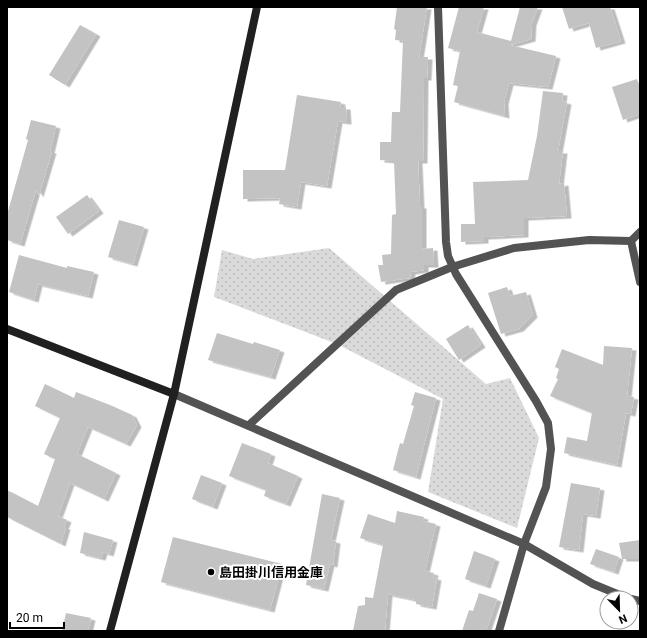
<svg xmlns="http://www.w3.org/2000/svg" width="647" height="638" font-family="Roboto,'Noto Sans JP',sans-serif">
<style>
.green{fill:url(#green-dots)}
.building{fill:#c3c3c3;filter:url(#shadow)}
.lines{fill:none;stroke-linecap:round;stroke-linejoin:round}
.street{stroke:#535353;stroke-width:8}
.secondary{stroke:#202020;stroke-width:8}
.poi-dot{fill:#000;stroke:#fff;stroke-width:1.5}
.labels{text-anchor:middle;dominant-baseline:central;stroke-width:4;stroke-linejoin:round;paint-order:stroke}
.poi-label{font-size:13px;font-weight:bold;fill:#000;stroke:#fff;text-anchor:start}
</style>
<defs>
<pattern id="green-dots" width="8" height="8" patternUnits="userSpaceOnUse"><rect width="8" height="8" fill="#dadada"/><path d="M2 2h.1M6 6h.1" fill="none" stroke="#b9b9b9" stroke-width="1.8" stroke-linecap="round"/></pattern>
<filter id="shadow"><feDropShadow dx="4.5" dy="2.5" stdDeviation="0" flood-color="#0004"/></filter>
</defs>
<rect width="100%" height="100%" fill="#fff"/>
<!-- green -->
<path class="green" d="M329 248 486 384 510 378 539 438 517 528 428 492 443 399 337 344 214 297 222 250 253 259Z"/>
<!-- building -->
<path class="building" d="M397 7H427L419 57H428L427 78H424L423 161H418L420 206H422V249L433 248 434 265H424V270L411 272 410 278 381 282 378 265H383L382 255 391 254 392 215 396 214 394 161 380 160V142H391L392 112H400L403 41 395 40 396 30 394 29Z
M459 7H484L477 32 511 41 520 7H538L532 23 531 39 510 45 556 56 548 87 509 83 504 102 505 116 454 102 458 86 453 85 460 51 448 48Z
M562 7H610L621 41 596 48 589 23 569 29Z
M80 25 96 34 65 85 49 75Z
M637 79 640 88V114L623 120 612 87Z
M543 91 563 93 562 101 567 102 558 151H563L559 184 564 183 567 216 524 218V235L484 237V241L461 242V224H475L473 182 528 180 537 136Z
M297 95 341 102 340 107H346L347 122 338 121 327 186 301 182 297 207 279 204 280 198 243 199V170H285Z
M31 120 56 126 50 151H52L39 195 36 190 20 244 7 240V215L28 140 26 139Z
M87 195 99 211 68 234 56 217Z
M119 220 144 227 133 264 108 257Z
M19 255 67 268V266L94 272 88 296 38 284 34 300 9 292Z
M507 287 510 296 526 292 533 315 519 329 501 334 488 293Z
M468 325 481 345 459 360 446 339Z
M217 333 253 344 254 342 280 350 271 377 208 360Z
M604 346 632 348 627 396 634 397 631 414 626 413 617 465 564 453 567 437 587 441 592 413 550 396 558 379 556 378 559 369 555 367 562 349 603 365Z
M45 384 74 398 76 392 110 405 132 415 137 425 126 444 88 427 77 454 116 473 104 499 70 483 58 516 67 520 64 527H66L61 544 7 517V490L38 506 55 459 44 454 60 418 35 406Z
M415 392 436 398 416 477 393 470 400 443 403 444 414 406 411 405Z
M242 443 271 454 268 463 298 476 286 504 264 496 266 490 229 476Z
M201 475 222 483 213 507 192 499Z
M571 483 600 488 596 516 583 514 579 550 559 547Z
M322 494 340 498 331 540 336 541 333 565 330 564 324 589 306 585Z
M397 511 424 517 423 521 436 524 425 571 434 573 433 577 437 578 432 607 416 604V600L388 594 385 631H353L358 606 365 605V597L373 598 383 545 360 538 368 514 395 523Z
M84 532 113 540 109 554 103 552 101 558 80 553Z
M173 537 282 564 270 610 161 582Z
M640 540V559H622L619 543Z
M596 549 619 557 614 572 590 564Z
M474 551 495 559 486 586 465 579Z
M479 593 497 599 486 631H462L469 610 473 611Z
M66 613 91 618 88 631H62Z"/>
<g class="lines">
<!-- street -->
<path class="street" d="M438 7 446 242 448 256 456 274 536 401 548 423 551 449 546 487 524 544 499 631
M631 241 640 282
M174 394 524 544 593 584 627 598
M249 425 396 290 452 267 514 248 589 240 631 241 640 232
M631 599 640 601"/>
<!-- secondary -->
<path class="secondary" d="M7 329 174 394
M110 631 174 394 257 7"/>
</g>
<!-- markers -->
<circle class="poi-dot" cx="211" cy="572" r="4"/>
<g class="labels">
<!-- poi labels -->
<g class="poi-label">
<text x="219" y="572">島田掛川信用金庫</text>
</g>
</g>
<!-- border -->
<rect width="647" height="638" fill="none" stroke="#000000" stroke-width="16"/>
<!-- north arrow -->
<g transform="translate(619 610) rotate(157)"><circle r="19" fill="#ffffff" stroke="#999999"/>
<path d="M0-3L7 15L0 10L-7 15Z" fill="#000000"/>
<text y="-6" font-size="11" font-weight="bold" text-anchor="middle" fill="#000000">N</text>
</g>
<!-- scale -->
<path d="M10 622v6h54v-6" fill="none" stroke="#000000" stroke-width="2"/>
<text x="16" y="622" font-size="12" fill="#000000" stroke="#ffffff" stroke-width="3" paint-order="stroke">20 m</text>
</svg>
